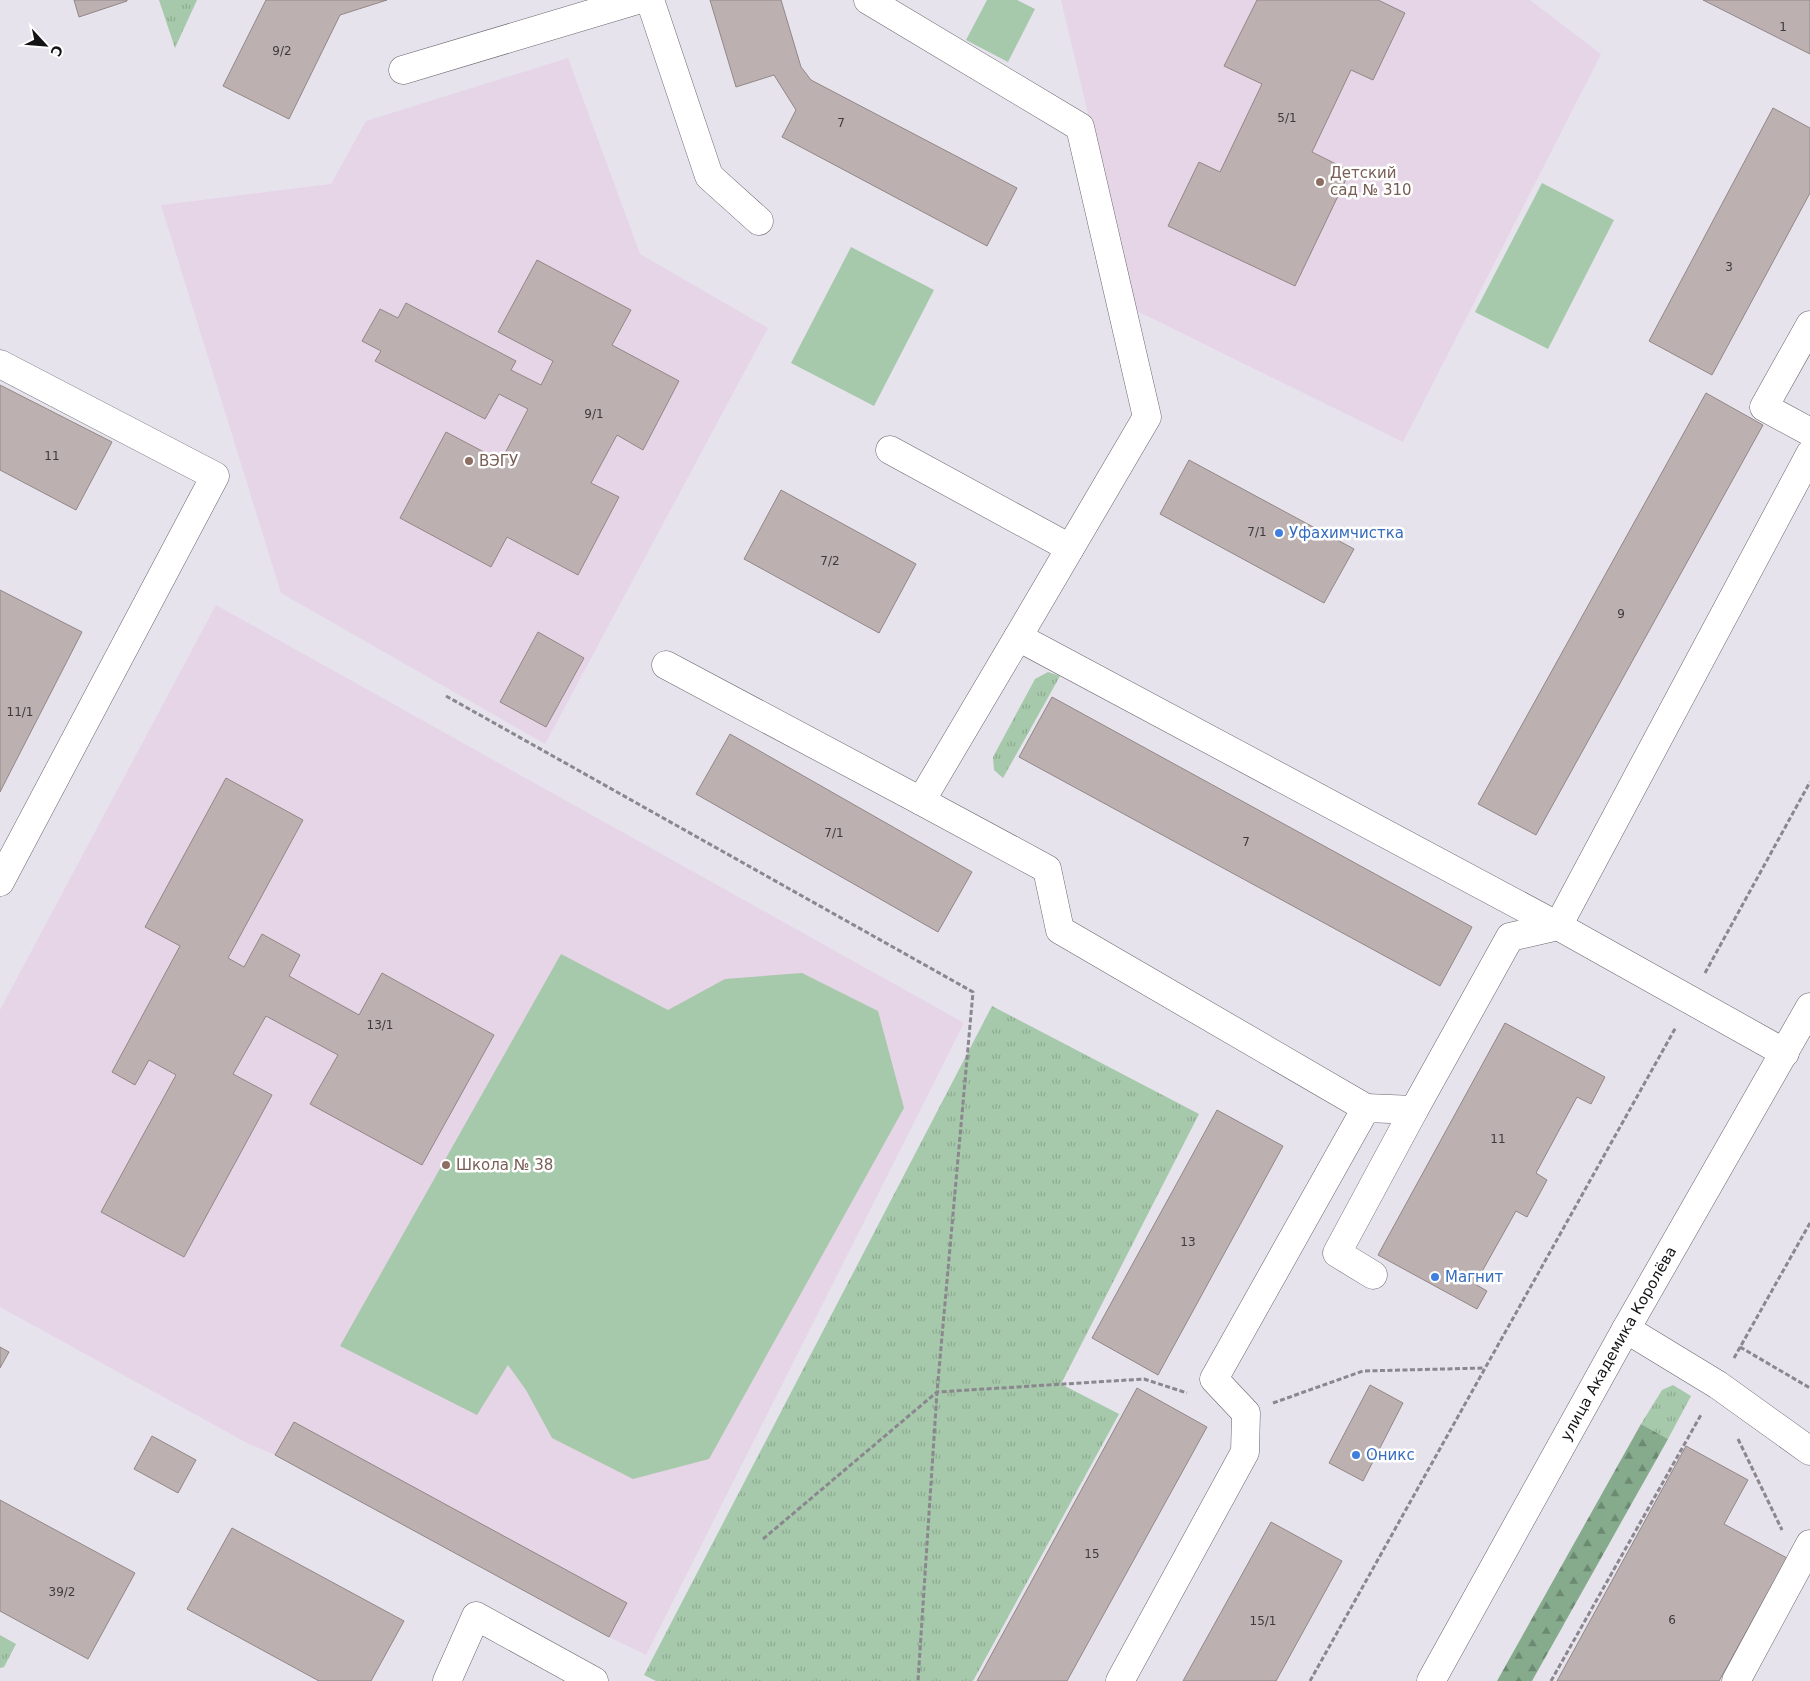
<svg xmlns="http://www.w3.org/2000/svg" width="1810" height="1681" font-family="'DejaVu Sans',sans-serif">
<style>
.education{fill:#e6d5e6}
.grass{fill:url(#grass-tufts)}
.forest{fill:url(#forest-firs)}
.park{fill:#a6c8ab}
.building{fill:#bcb1b0;stroke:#928786}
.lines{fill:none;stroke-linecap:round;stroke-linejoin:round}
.minor-casing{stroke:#68656d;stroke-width:29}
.path{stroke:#8a878e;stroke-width:3;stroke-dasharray:5 2.5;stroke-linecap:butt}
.minor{stroke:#fff;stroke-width:28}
.education-dot{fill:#8d6e63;stroke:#fff;stroke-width:2}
.shop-dot{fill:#3f7fe0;stroke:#fff;stroke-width:2}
.labels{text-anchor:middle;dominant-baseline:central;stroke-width:5;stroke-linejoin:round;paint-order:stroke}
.number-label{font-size:12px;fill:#3e3a3c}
.education-label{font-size:15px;fill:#785e54;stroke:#fff;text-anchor:start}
.shop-label{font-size:15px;fill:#366cbe;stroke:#fff;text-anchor:start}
.street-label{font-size:15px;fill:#141316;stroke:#fff}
</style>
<defs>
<pattern id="grass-tufts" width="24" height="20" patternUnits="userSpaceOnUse" patternTransform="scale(1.25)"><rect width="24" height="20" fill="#a6c8ab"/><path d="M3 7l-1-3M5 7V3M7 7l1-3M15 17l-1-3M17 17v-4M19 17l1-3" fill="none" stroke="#8eab92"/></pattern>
<pattern id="forest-firs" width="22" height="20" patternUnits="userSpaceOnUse" patternTransform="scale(1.25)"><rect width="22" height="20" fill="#86aa8c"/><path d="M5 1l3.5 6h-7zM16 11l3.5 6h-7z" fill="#6c8971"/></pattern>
</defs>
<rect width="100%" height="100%" fill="#e6e3ed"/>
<!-- education -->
<path class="education" d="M1061 0H1530L1601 54 1403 442 1135 310Z
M568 58 640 254 768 328 545 744 281 593 161 205 331 184 366 121Z
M216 605 964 1023 646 1655 609 1637 275 1455 247 1443 0 1307V1010Z"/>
<!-- grass -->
<path class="grass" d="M159 0H197L175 48Z
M1048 672 1060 676 1003 778 994 770 993 757 1035 679Z
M992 1006 1199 1114 1061 1384 1119 1414 973 1681H656L644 1675Z
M1673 1385 1691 1396 1668 1439 1641 1424 1662 1390Z
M0 1635 16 1644 4 1667 0 1668Z"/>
<!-- forest -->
<path class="forest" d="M1641 1424 1668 1439 1532 1681H1497Z"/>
<!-- park -->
<path class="park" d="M987 0H1017L1035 9 1008 62 966 40Z
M1542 183 1614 220 1548 349 1475 312Z
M851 247 934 290 874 406 791 363Z
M561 954 668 1010 725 979 802 973 878 1011 904 1108 709 1459 633 1479 552 1438 526 1390 508 1365 477 1415 340 1346Z"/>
<!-- building -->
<path class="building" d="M74 0H127V1L79 17Z
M266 0H387L340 15 289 119 223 86Z
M710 0H781L801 67 811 80 1017 188 987 246 782 137 796 110 774 75 736 87Z
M1257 0H1378L1405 13 1373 80 1351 70 1312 152 1350 171 1295 286 1168 226 1199 162 1220 172 1262 84 1224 66Z
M1703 0H1810V54Z
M1773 108 1810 128V193L1712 375 1649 341Z
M537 260 631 310 612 345 679 381 643 450 617 435 591 483 619 497 578 575 507 537 491 567 400 518 446 432 501 461 528 409 499 394 485 419 375 361 381 351 362 341 380 309 398 318 406 303 516 361 511 370 541 385 553 361 498 332Z
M0 385 112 442 76 510 0 470Z
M1706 393 1763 425 1536 835 1478 804Z
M1189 460 1354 549 1324 603 1160 514Z
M781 490 916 564 879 633 744 559Z
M0 590 82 632 0 792Z
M538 632 584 658 546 727 500 702Z
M1052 697 1472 927 1440 986 1019 757Z
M730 734 972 872 938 932 696 794Z
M226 778 303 820 228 958 244 967 262 934 300 955 289 976 359 1015 382 973 494 1035 422 1165 310 1104 338 1055 266 1016 233 1074 272 1095 184 1257 101 1212 176 1075 149 1060 135 1085 112 1072 180 946 145 927Z
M1505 1023 1605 1077 1591 1104 1577 1097 1536 1173 1547 1180 1527 1217 1516 1211 1475 1284 1487 1291 1477 1309 1378 1255Z
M1217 1110 1283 1146 1158 1375 1092 1338Z
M0 1347 9 1352 0 1368Z
M1370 1385 1403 1403 1363 1481 1329 1463Z
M1137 1388 1207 1427 1067 1681H977Z
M294 1422 627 1603 609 1637 275 1455Z
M152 1436 196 1460 178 1493 134 1469Z
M1686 1446 1748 1480 1724 1524 1787 1558 1719 1681H1557Z
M0 1500 135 1573 88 1659 0 1611Z
M1271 1522 1342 1561 1276 1681H1183Z
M232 1528 404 1621 371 1681H319L187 1609Z"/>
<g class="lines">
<defs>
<g id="minor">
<path d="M650 0 709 176 759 221"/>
<path d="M868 0 1080 127 1147 417 1018 637"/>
<path d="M403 70 637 0"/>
<path d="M1810 325 1764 407 1810 432"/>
<path d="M0 364 215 476 0 882"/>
<path d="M890 450 1070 548"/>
<path d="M666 665 921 801 1018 637 1558 926 1785 1053"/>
<path d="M921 801 1047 869 1060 930 1366 1108"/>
<path d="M1373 1275 1337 1253 1414 1110"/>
<path d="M1626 1329 1718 1385 1810 1451"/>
<path d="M447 1681 476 1616 594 1681"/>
<path d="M1120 1681 1245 1452 1246 1413 1214 1379 1366 1108 1414 1110 1510 937 1558 926 1810 454"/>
<path id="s1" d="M1431 1681 1626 1329 1810 1007"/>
<path d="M1736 1681 1810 1544"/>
</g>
</defs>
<!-- minor casing -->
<use href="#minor" class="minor-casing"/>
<!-- path -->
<path class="path" d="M446 696 973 992 937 1392 918 1681
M1705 973 1810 782
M1740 1347 1810 1388
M1734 1358 1810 1223
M1273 1403 1363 1371 1484 1368
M1738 1439 1782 1530
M763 1539 937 1392 1144 1379 1187 1393
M1310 1681 1676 1027
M1551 1681 1702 1413"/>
<!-- minor -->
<use href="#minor" class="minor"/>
</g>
<!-- markers -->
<g class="education-dot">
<circle cx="1320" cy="182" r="5"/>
<circle cx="469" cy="461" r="5"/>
<circle cx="446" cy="1165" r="5"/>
</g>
<g class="shop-dot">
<circle cx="1279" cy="533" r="5"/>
<circle cx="1435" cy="1277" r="5"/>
<circle cx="1356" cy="1455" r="5"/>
</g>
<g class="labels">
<!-- number labels -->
<g class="number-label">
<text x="1783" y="27">1</text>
<text x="282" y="51">9/2</text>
<text x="1287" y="118">5/1</text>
<text x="841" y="123">7</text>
<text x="1729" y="267">3</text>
<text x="594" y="414">9/1</text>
<text x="52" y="456">11</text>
<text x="1257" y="532">7/1</text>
<text x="830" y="561">7/2</text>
<text x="1621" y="614">9</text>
<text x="20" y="712">11/1</text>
<text x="834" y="833">7/1</text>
<text x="1246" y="842">7</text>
<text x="380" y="1025">13/1</text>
<text x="1498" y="1139">11</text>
<text x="1188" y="1242">13</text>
<text x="1092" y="1554">15</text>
<text x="62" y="1592">39/2</text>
<text x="1672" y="1620">6</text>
<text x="1263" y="1621">15/1</text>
</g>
<!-- education labels -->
<g class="education-label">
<text x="1330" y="173">Детский<tspan x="1330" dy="17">сад № 310</tspan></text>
<text x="479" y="461">ВЭГУ</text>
<text x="456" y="1165">Школа № 38</text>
</g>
<!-- shop labels -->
<g class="shop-label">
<text x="1289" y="533">Уфахимчистка</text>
<text x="1445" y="1277">Магнит</text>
<text x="1366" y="1455">Оникс</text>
</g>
<!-- street labels -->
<g class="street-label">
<text stroke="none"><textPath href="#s1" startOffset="386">улица Академика Королёва</textPath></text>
</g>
</g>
<!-- north arrow -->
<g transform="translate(45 45) rotate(116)" stroke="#ffffff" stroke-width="4" paint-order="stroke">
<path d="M0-4L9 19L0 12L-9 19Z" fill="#141316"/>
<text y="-8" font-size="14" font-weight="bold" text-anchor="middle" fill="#141316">С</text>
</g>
</svg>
